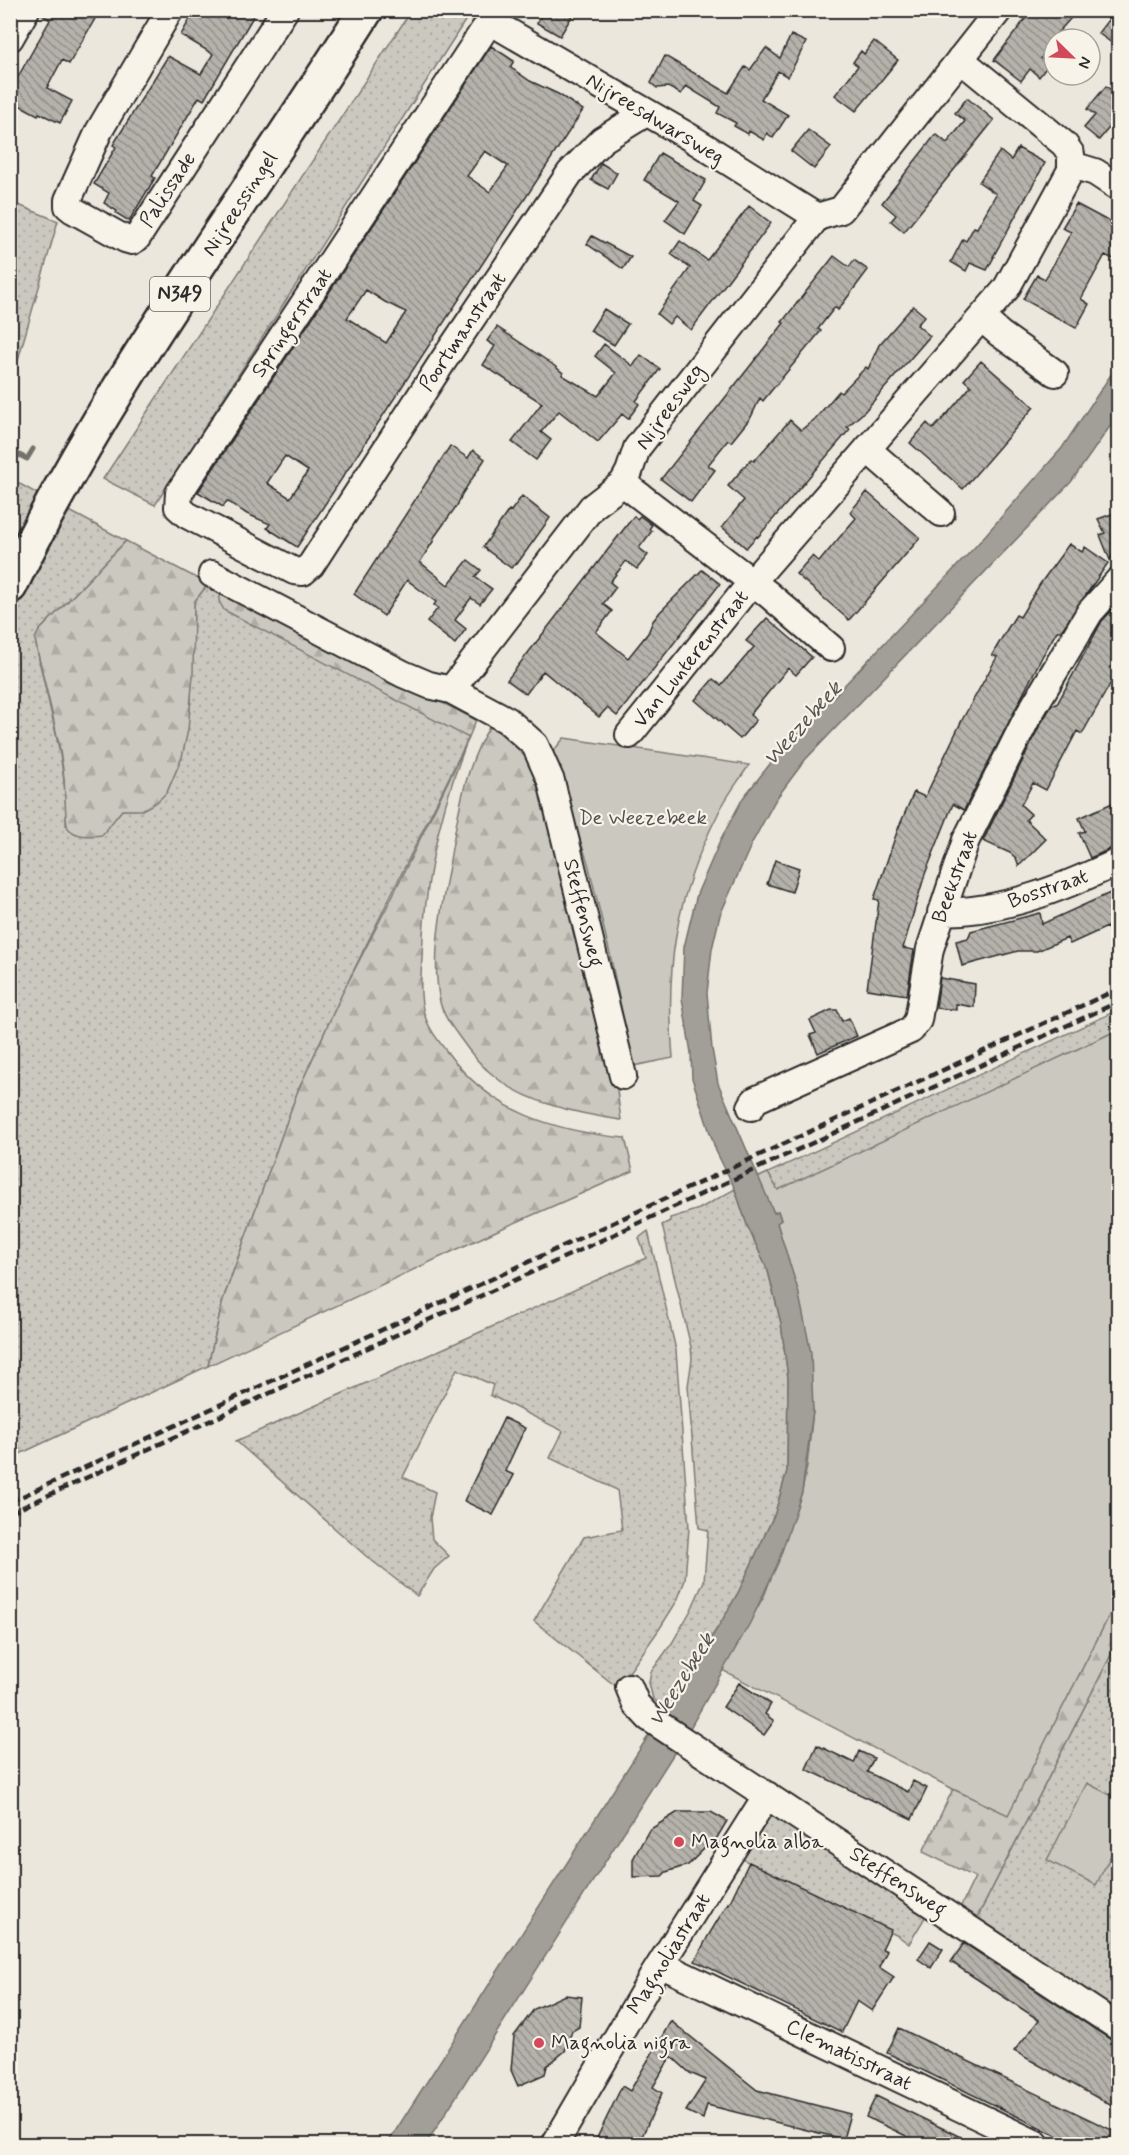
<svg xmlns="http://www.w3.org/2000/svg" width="1129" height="2155" font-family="Mynerve,sans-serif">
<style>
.grass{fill:url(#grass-dots);stroke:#7b7a75;stroke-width:1.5}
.forest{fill:url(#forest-firs);stroke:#7b7a75;stroke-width:1.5}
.garden{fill:#cbc8bf;stroke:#7b7a75;stroke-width:1.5}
.water{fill:#a29f98;stroke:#72716c;stroke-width:1.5}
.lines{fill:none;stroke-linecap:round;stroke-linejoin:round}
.stream{stroke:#72716c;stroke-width:5}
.building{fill:url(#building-back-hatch);stroke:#2b2b2b;stroke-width:1.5;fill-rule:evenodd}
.minor-casing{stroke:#2b2b2b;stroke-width:30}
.major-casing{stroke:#2b2b2b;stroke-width:38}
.minor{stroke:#f7f3e8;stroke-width:26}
.major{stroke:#f7f3e8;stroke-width:33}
.rail{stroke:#2b2b2b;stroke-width:4.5;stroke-dasharray:9 4.5;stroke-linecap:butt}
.poi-dot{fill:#d1495b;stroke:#f7f3e8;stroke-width:2}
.labels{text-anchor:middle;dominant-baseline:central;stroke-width:4.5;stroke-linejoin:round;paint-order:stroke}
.shield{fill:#f7f3e8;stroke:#686764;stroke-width:1.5}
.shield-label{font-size:20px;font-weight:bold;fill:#2b2b2b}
.street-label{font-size:21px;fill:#2b2b2b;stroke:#f7f3e8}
.park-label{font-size:21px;fill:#535250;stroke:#f7f3e8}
.poi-label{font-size:21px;fill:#2b2b2b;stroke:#f7f3e8;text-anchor:start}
.water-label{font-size:22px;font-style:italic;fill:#555451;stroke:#f7f3e8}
</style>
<defs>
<pattern id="grass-dots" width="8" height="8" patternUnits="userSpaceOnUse" patternTransform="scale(1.5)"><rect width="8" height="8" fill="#cbc8bf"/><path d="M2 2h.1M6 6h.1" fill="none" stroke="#aeaca4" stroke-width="1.8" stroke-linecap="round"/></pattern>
<pattern id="forest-firs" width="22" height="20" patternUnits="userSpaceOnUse" patternTransform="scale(1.5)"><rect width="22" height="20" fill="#cbc8bf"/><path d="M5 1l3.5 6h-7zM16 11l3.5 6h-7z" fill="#aeaca4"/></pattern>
<pattern id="building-back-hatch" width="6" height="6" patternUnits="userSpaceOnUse" patternTransform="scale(1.5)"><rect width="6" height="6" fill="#b5b2ab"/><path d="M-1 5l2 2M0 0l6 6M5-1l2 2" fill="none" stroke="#93918b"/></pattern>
</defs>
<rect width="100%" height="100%" fill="#ebe7dd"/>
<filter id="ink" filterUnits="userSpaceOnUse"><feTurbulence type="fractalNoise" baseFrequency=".0167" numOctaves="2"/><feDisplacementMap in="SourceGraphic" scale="12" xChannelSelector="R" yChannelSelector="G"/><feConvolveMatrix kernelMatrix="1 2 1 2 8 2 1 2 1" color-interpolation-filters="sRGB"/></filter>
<g filter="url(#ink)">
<!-- grass -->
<path class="grass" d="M465 11 470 13 155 505 103 479 411 11Z
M11 202 58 221 11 384Z
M11 479 43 497 11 562Z
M62 507 126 541 39 631 35 639C46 701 68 761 66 825L116 817 122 810 142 809 167 792 182 757 191 701 194 602 208 584 222 589 224 610 469 737 342 994 297 1093 223 1300 208 1366 11 1458 10 612Z
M1118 1010V1030L803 1179 771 1205 757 1178Z
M735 1189 747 1225 768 1271 781 1323 788 1378 787 1471 775 1513 739 1591 720 1624 666 1709 653 1699 649 1683 651 1672 672 1643 691 1610 704 1581 708 1530 699 1528 688 1386 692 1359 691 1347 662 1225 670 1221V1218L699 1209Z
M648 1231 676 1350 689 1528 685 1580 677 1601 660 1628 618 1688 534 1621 584 1537 622 1530 617 1490 550 1458 563 1431 490 1395 493 1385 457 1369 403 1477 435 1492 430 1518 432 1539 449 1556 434 1569 417 1596 366 1556 236 1441 646 1258 639 1238Z
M1118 1641V2014L975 1922Z
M770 1810 901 1896 907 1903 927 1914 909 1944 898 1936 742 1859Z"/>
<!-- forest -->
<path class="forest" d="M126 541 208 584 194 602 193 675 188 730 182 757 167 792 157 802 142 810H122L102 835C91 836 76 838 68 828 65 824 65 787 64 778 59 731 44 686 35 639L39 631Z
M222 589 476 720C443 796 424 875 422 958 421 976 419 996 424 1013 428 1028 438 1040 447 1052 491 1112 553 1131 625 1138L633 1171 496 1231 208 1366 223 1300 297 1093 342 994 392 897 469 738 224 610 219 601Z
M490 726C521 746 526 755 541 788L613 1061 621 1120C580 1114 525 1103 493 1075 480 1065 469 1051 460 1038 452 1027 443 1015 440 1002 431 957 441 910 449 866 457 820 464 766 490 726Z
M1118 1598V1641L975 1922 959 1910 975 1877 923 1852 953 1789 1008 1814Z"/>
<!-- garden -->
<path class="garden" d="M564 738 749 765C738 782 725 798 717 816 675 898 665 968 673 1058L633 1066 610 954 588 863 551 754Z
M1118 1030V1598L1008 1815 953 1789 722 1670 765 1594 802 1492 807 1466 813 1411 787 1258 777 1223 781 1220 778 1211 774 1213 757 1178 768 1173 778 1190Z
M1087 1783 1118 1799V1841L1096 1885 1047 1860Z"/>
<!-- water -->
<path class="water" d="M1118 364V415L1071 482 805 760 776 799 752 843 720 915 712 949 707 993 712 1049 718 1083 774 1213 778 1211 781 1220 777 1223 798 1290 811 1353 813 1411 802 1492 778 1563 750 1623 690 1728 426 2144H387L720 1624 739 1591 775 1513 787 1471 788 1378 781 1323 768 1271 747 1225 735 1189 716 1151 692 1078 691 1053 682 998 684 947 697 894 721 839 743 798 770 764 974 548 1062 448Z"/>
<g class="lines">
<!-- stream -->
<path class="stream" d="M10 131 18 116
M10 450 27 459 33 449"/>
</g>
<!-- building -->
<path class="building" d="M41 10H100L69 64 62 60 47 88 72 101 60 123 39 113 38 115 17 104 18 102 10 98V91L50 20 40 13Z
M195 10H257L204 100 199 97 152 176 155 178 129 221 116 213 117 211 104 203 109 193 94 184 116 147 113 145 168 56 201 74 213 54 181 35Z
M544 10H561L572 16 560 36 537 23Z
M1032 10H1078L1046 46 1048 48 1041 58 1049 64 1039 77 1030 69 1021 81 994 60Z
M1108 20 1119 28V35L1112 43 1098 33Z
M791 35 806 42 788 77 778 71 761 99 788 115 773 138 767 133 764 140 749 131 748 134 734 126 736 123 717 113 720 107 686 86 681 94 668 87 657 88 651 83 665 56 728 93 745 67 750 70 766 48 780 58Z
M874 41 898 60 856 111 835 95 858 66 853 62 861 51 864 54Z
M491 46 514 61 510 67 530 81 558 94 583 110 297 547 267 528 270 524 247 514 227 501 223 507 198 492ZM485 151 508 166 490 192 467 176ZM366 290 385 302 406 312 386 343 347 318ZM285 456 308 471 290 498 267 483Z
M1106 86 1112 91 1119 90V109L1109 121 1112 124 1099 140 1084 128 1095 115 1087 109Z
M967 98 994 120 904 232 891 221 896 215 882 203 936 134 947 143 965 121 955 113Z
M808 130 831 147 814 169 791 151Z
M1018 148 1045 163 993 257H994L987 270 970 263 966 271 951 262 963 239 966 241 974 227 977 228 996 194 979 182 1000 151 1011 160Z
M660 153 706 180 694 201 702 206 685 234 665 220 679 201 644 180Z
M601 163 617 173 608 189 591 180Z
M1076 204 1119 227V250L1113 259 1105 255 1081 299 1089 304 1076 328 1023 299 1037 275 1045 279 1057 258 1071 232 1062 228Z
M749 206 771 223 691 330 675 317 669 324 657 314 690 268 671 254 680 241 707 260Z
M592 236 631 257 623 269 587 244Z
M834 256 849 267 854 260 868 270 838 310 835 307 818 329 821 331 771 391 763 401 760 398 751 417 731 442 728 440 708 465 715 470 691 502 661 479 784 323 782 322Z
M913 306 925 316 917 325 930 336 864 412 847 427 850 429 758 537 757 536 746 548 722 527 744 500 728 486 751 459 754 461 790 420 801 430 815 419 839 391 841 393 866 367 868 369 879 345Z
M604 309 628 324 614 345 590 331Z
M497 327 552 364 563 373 562 375 598 396 616 373 595 356 604 344 633 366 641 355 660 369 636 401 639 404 628 419 622 414 598 442 559 411 541 432 551 440 536 460 512 442 542 403 483 365 495 346 487 341Z
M981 361 1034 407 963 489 910 443 927 423 933 429 948 413 971 386 964 380Z
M450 446 468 458 473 450 485 459 462 494 458 504 433 539 434 540 420 562 448 585 468 560 481 570 475 577 492 589 480 604 471 598 455 620 466 629 455 644 427 622 438 608 434 605 436 602 407 580 384 616 354 594Z
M867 492 920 538 849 620 796 574 812 556 819 562 839 538 856 518 850 512Z
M522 496 550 518 517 564 516 563 511 568 483 547 509 510 511 511Z
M1112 514 1119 527V561L1115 553 1110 560 1100 535 1105 533 1098 519Z
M634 516 637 519 640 516 652 525 649 529 652 531 639 548 648 555 637 569 626 561 610 582 616 587 603 604 612 611 596 632 628 658 648 633 653 621 660 612 702 570 720 584 617 716 607 708 599 717 543 671 526 694 507 680Z
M1069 544 1082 552 1085 547 1108 563 1061 631H1057L1043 655 964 810 953 804 925 874 903 948 914 950 907 995 867 989 879 900 874 899 898 829 914 792 925 797 962 720 997 657 992 655 1006 631 1016 615 1020 617 1040 584Z
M1119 603V683L1113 679 1082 734 1077 731 1046 790 1033 783 1021 805 1031 814 1026 820 1046 839 1019 866 1016 858 1010 853 983 841 1040 725 1052 705 1057 704 1102 621Z
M767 618 812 657 796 675 788 668 750 715 756 720 740 739 695 700 713 679 721 685 736 668 754 647 746 641Z
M1119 800V845L1090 858 1079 833 1085 831 1079 818Z
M775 860 799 868 792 892 767 884Z
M1119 889V952L1107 927 1070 944 1067 938 1037 951H1018L962 966 956 941 968 938 971 931 1040 913 1042 924Z
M940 978 975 984 974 1007 956 1004V1010L936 1008Z
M831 1010H837L842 1021 849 1018 857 1036 818 1053 810 1035 816 1033 810 1020Z
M504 1418 525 1428 505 1471 514 1475 493 1515 464 1501Z
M739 1683 771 1704 765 1714 774 1721 764 1735 723 1707Z
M817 1745 854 1763 859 1751 874 1758 867 1772 908 1792 913 1781 927 1788 912 1819 806 1769Z
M678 1812H711L727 1821 712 1846 705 1848 688 1865 666 1872 662 1876 633 1877V1859L649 1830Z
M749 1862 891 1930 882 1949 887 1951 879 1967 894 1977 872 2011 857 2001 842 2032 695 1961 708 1936 728 1903 729 1904Z
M930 1941 943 1949 931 1968 918 1959Z
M964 1943 1119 2045V2110L1014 2051 1039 2020 951 1962Z
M565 1995 582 1997 579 2027 572 2031 565 2051 547 2066 545 2074 518 2086 511 2070 514 2036 534 2009Z
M671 2021 757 2090 850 2114 843 2139 707 2105 703 2119 686 2111 706 2080 690 2073 671 2056 653 2087 662 2093 638 2145H604L596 2140 622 2086 630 2091Z
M899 2028 1116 2132 1110 2145H1076L887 2053Z
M876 2096 938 2126 977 2145H924L898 2132 866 2117Z"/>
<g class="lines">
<defs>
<path id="minor" d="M170 10 99 131 68 200V206L73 210 125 239 132 241 137 238 285 10
M10 38 26 10
M646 113 602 140 570 173 443 361 311 565 303 572 294 571 187 515 178 507 179 493 484 30 491 25 500 27 691 138 817 217
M1072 165 1095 172 1118 187
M982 318 1000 334 1055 373
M867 449 941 513
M623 483 768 594 831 648
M212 574 403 674 429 685 451 690 507 720 535 745 551 781 623 1076
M451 690 592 507 623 483 629 472 637 448 817 217 841 210 999 10
M629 735 752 582 1006 289 1071 170V154L1064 144 960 59
M941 912C1004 912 1062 888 1118 862
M751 1107 755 1100 911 1030 918 1020 930 949 966 840 1027 718 1053 674 1090 612 1118 581
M629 1687 636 1704 649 1718 1118 2027
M662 1965 1036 2144
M555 2144 653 1976 767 1795"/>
<path id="major" d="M10 586C108 382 246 201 366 10"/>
</defs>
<!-- minor casing -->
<use href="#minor" class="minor-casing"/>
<!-- major casing -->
<use href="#major" class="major-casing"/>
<!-- minor -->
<use href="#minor" class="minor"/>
<!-- major -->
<use href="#major" class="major"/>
<!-- rail -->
<path class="rail" d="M10 1502 1118 989
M10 1513 1118 1002"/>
</g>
</g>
<!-- markers -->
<g class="poi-dot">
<circle cx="679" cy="1842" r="6"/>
<circle cx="539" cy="2043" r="6"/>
</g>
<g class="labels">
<!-- shield labels -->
<rect class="shield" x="150" y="277" width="60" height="34" rx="4.5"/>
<g class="shield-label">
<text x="180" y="294">N349</text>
</g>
<!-- street labels -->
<g class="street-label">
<text transform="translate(655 119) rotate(31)">Nijreesdwarsweg</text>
<text transform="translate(168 190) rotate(-57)">Palissade</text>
<text transform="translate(240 204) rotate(-57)">Nijreessingel</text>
<text transform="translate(292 323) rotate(-56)">Springerstraat</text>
<text transform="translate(463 332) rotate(-56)">Poortmanstraat</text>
<text transform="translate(670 407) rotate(-54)">Nijreesweg</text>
<text transform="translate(691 659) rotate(-51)">Van Lunterenstraat</text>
<text transform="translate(955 877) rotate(-70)">Beekstraat</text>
<text transform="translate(1048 889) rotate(-19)">Bosstraat</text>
<text transform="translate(583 913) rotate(76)">Steffensweg</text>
<text transform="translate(898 1882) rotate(33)">Steffensweg</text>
<text transform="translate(669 1954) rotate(-58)">Magnoliastraat</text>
<text transform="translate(849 2055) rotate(26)">Clematisstraat</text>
</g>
<!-- park labels -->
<g class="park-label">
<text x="643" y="818">De Weezebeek</text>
</g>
<!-- poi labels -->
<g class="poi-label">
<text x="691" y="1842">Magnolia alba</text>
<text x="551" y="2043">Magnolia nigra</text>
</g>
<!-- water labels -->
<g class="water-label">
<text transform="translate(803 724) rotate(-48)">Weezebeek</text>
<text transform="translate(682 1680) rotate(-58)">Weezebeek</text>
</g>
</g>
<!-- margin -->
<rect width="1129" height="2155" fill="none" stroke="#f7f3e8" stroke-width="36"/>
<rect x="18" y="18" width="1093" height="2119" fill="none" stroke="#2b2b2b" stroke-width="2" filter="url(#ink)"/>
<!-- north arrow -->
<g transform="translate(1072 57) rotate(114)"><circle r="28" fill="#f7f3e8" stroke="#a5a39c" stroke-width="1.5"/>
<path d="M0-4.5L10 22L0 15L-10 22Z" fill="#d1495b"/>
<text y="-9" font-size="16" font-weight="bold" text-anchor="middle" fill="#2b2b2b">N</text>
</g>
</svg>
